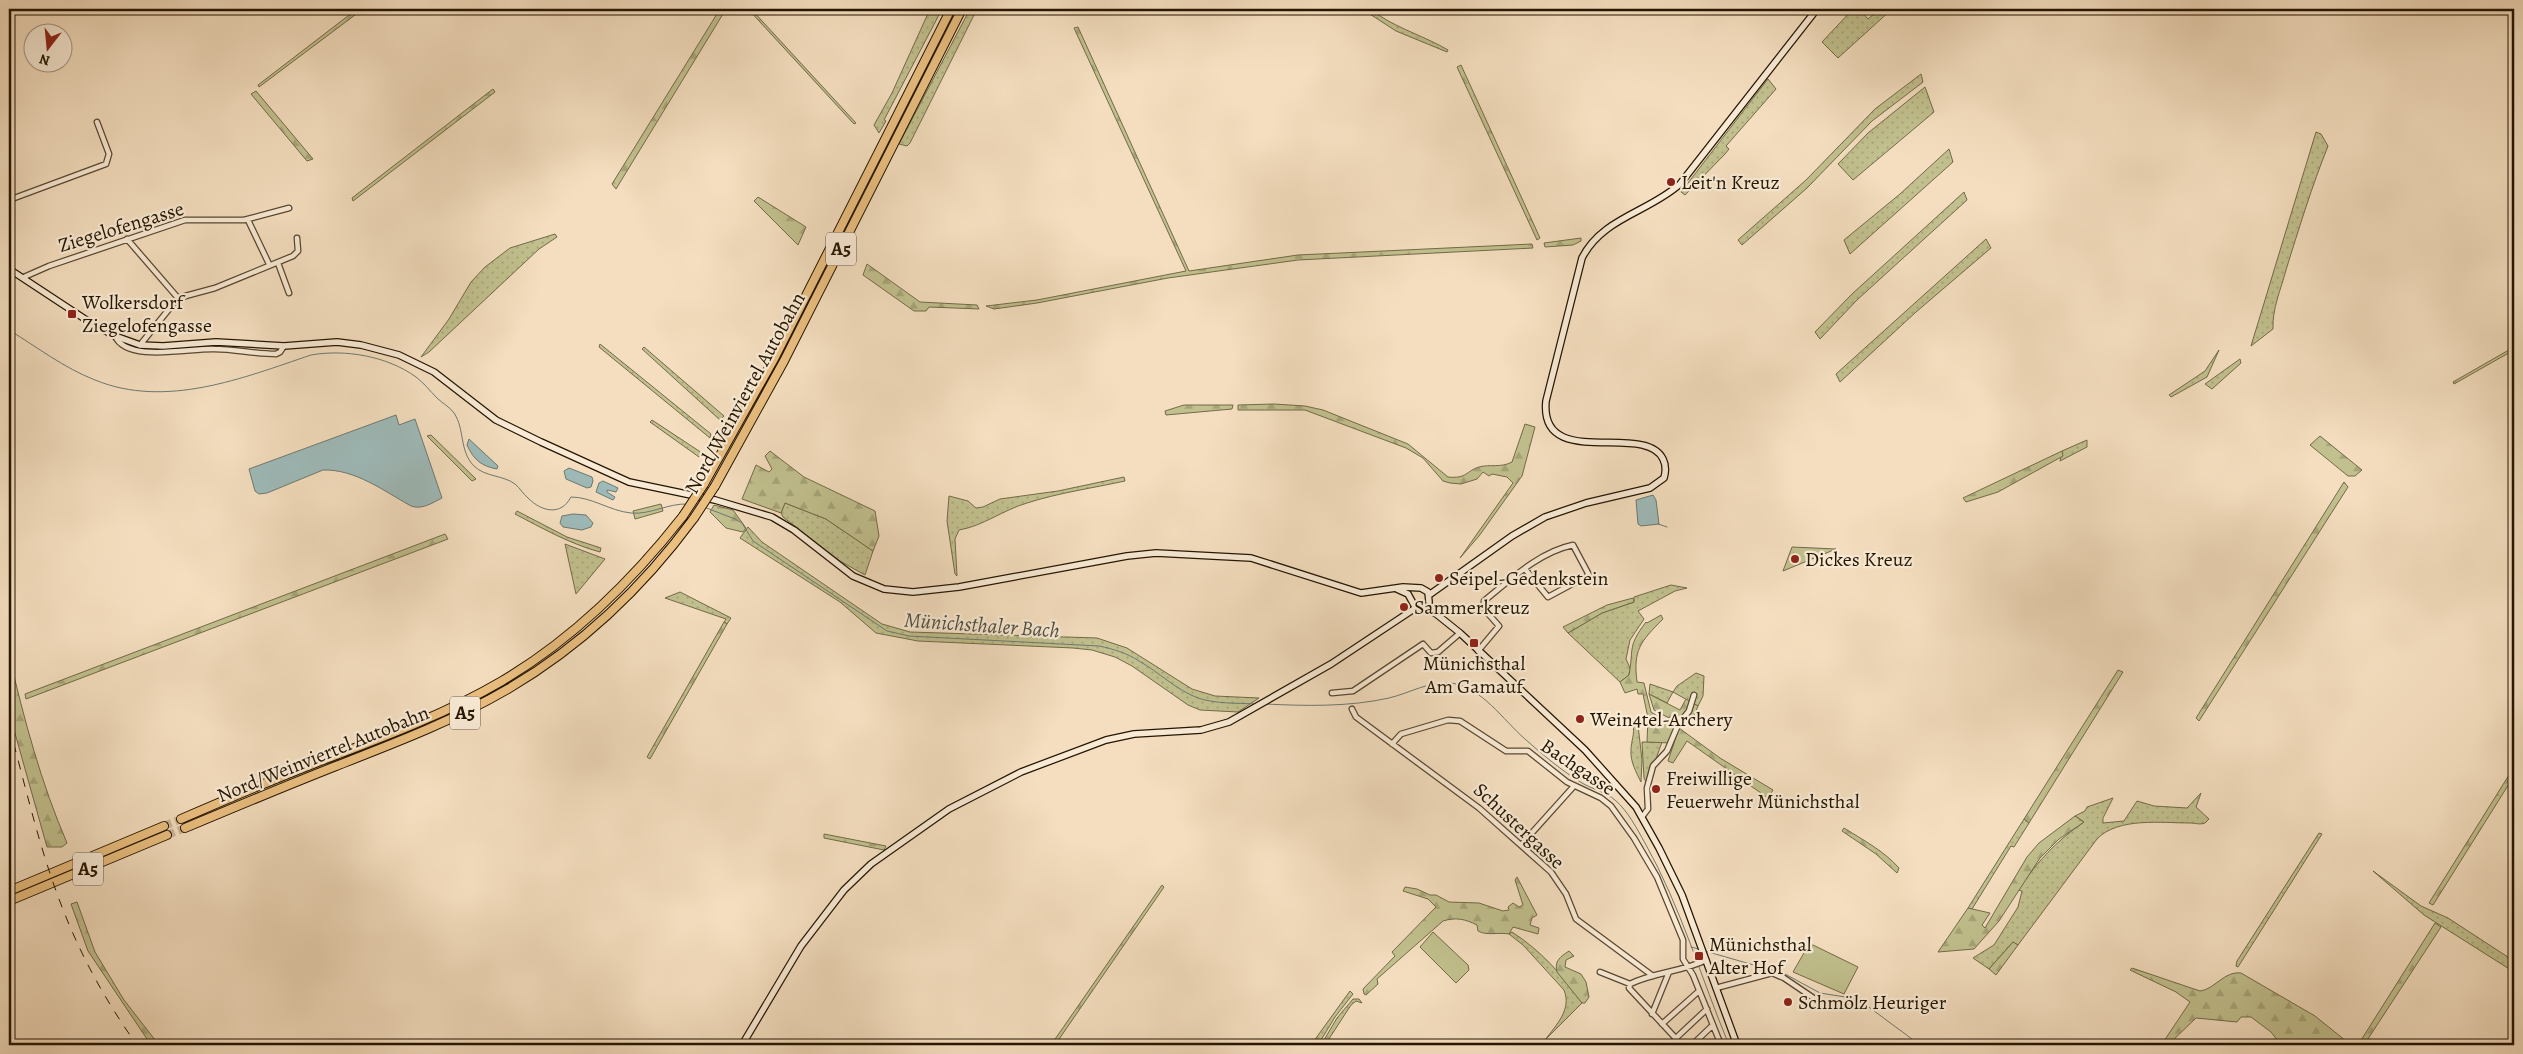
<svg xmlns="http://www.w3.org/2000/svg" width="2523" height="1054" font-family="Alegreya,serif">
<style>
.grass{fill:url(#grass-dots);stroke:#726a48}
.forest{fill:url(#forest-firs);stroke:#726a48}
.pitch{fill:#c1c08e;stroke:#726a48}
.water{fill:#9ebbba;stroke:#6d7970}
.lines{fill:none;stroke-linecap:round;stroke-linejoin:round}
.stream{stroke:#6d7970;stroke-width:1}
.highway-tunnel{stroke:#cab699;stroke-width:8;stroke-dasharray:8 4;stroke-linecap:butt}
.street-casing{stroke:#584730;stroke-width:7}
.secondary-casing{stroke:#241501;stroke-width:8}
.highway-casing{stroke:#241501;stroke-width:10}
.street{stroke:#f8ead5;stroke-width:4.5}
.secondary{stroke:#f8ead5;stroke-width:5.5}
.highway{stroke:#eabf80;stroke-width:8}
.rail{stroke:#241501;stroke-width:1;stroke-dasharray:9 9;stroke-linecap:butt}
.highway-bridge-casing{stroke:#241501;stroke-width:10;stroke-linecap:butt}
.highway-bridge{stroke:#eabf80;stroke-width:8}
.poi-dot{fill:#8f2418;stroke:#f8ead5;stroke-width:2}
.labels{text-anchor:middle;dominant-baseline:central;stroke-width:4.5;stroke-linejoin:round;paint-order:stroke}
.shield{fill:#f8ead5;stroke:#645541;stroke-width:1}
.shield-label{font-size:19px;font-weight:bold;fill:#241501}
.poi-label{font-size:20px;fill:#241501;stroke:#f8ead5;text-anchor:start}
.street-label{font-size:20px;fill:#241501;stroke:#f8ead5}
.water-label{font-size:21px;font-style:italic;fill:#4f4f42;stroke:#f8ead5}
</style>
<defs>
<pattern id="grass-dots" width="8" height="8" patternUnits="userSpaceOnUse" patternTransform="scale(1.25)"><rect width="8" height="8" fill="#c1c08e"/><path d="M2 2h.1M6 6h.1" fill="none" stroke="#a6a479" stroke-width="1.8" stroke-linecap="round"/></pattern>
<pattern id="forest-firs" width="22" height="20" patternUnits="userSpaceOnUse" patternTransform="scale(1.25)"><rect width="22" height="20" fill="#c1c08e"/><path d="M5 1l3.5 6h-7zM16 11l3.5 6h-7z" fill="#a6a479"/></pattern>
</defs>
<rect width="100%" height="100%" fill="#f4debf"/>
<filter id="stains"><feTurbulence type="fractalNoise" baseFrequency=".004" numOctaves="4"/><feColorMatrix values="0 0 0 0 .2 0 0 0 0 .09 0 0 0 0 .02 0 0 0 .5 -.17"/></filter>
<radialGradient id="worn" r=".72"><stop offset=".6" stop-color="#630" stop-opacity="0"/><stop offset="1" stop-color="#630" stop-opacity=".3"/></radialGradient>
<!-- grass -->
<path class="grass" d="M930 9H942L884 120 886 121 879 133 874 125 892 93Z
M970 9H977L910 143 907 146 899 144Z
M1362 9C1370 9 1374 12 1380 16 1402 30 1426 37 1448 50L1447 52 1396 31Z
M1853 9H1859L1868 19 1880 9H1892L1838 58 1822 42Z
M1921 74 1923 82 1872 121 1807 188 1742 245 1738 240 1806 180 1875 109Z
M1768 79 1776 89 1726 146 1729 149 1725 154 1685 195 1681 192Z
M1925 87 1934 112 1853 180 1838 164 1868 133Z
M2316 132 2321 134 2328 146C2312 186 2299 228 2286 270 2281 289 2272 309 2273 329L2251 346Z
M1949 149 1953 162 1850 254 1844 240 1900 194Z
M1964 192 1967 200 1857 300 1820 339 1815 332 1852 294Z
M555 234 557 237 539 249 429 352 421 357 449 319 471 282 485 267 510 248Z
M1986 239 1991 248 1916 312 1840 382 1836 374Z
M600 344 711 434 710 438 599 347Z
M644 347 724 416 720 420 642 349Z
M2219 350 2207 377 2171 397 2169 395 2205 371Z
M2240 359 2241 363 2212 389 2205 384Z
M652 420 702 453 699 457 650 422Z
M431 435 476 479 472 481 427 436Z
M2087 440V447L2060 461 2062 451Z
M1124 477 1125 481C1093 488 1058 493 1027 503 1003 510 983 526 959 530L955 539 957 576 955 574 947 521 949 496 968 501 976 508 983 507 1000 499 1058 491Z
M785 503 826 519 873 551 865 575 840 561 783 517 781 513Z
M517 511 567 537 601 548 600 552C570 544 542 528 515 514Z
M748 527 762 542 882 624 910 632 1097 638 1127 648 1192 689 1215 696 1259 698 1238 712 1200 710 1188 705 1132 666 1115 657 1092 650 1073 648 918 641 876 633 840 602 740 538Z
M565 544 605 559 576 594Z
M1671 585 1687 588 1675 591 1638 611 1644 619 1630 640 1626 659 1630 668 1629 675 1620 682 1568 633 1602 613 1634 602V597Z
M680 592 731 618 727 624 724 622 726 619 665 598Z
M1696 673 1704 676 1703 696 1698 706 1673 692 1667 703 1649 694 1650 684 1673 692 1677 686Z
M1633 725H1638L1642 760 1641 782C1636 772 1630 761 1631 750 1631 741 1635 734 1633 725Z
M1642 742H1662L1647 784 1644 778Z
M2201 793 2196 807 2209 819 2205 823C2200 825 2195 823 2190 823 2162 823 2118 817 2097 839L2018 945 2013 942 1989 969 1973 958 1994 945 2018 907 2022 891 2018 890C2038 861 2055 842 2084 822L2075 816 2085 811 2087 807 2113 798 2103 818V823L2124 821 2137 801 2154 806 2187 808Z
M2024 819 2029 823 2014 847 2011 846 1972 909 1968 908Z
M2319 833 2322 834 2238 967 2236 966 2237 961Z
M2373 871 2421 906 2448 918 2514 961V972L2424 915Z
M1512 932C1540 950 1564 976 1582 1003L1545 1040C1556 1025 1572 1010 1564 990L1523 945 1509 934Z
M1350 991 1353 994 1335 1017 1318 1045H1311Z
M1353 999H1359L1362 1003 1356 1001 1351 1005 1325 1045H1321L1337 1018Z"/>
<!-- forest -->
<path class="forest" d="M357 9H363L259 87 258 85Z
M720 9H726L616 189 612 184Z
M748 9H751L856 123 854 124Z
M1078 27 1189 271 1298 255 1532 244 1533 248 1298 260 1168 278 1037 303 994 309 986 306 1037 300 1186 271 1074 28Z
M1461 65 1540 238 1537 240 1457 67Z
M493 89 495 92 353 201 352 198Z
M256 91 313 159 307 161 251 94Z
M758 197 806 227 798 245 754 201Z
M1581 238V241L1573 245 1545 247 1544 243Z
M867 264 920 302 977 305 979 309 929 307 926 311H914L863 275Z
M2514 347V350L2454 384 2453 382Z
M1274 404 1305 406 1323 410 1408 444 1448 477C1467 479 1466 471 1479 467 1490 464 1501 468 1512 462L1525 424 1535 427 1522 476 1479 536 1460 558 1513 483 1507 477 1492 474 1489 476 1483 472 1477 479 1461 484 1450 483 1443 481 1423 458 1406 448 1305 410H1238V405Z
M1184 405H1233L1232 409 1166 415 1165 411Z
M2320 436 2362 470 2355 476H2348L2310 445Z
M770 451 804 477 875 511 879 536 873 551 826 519 785 503 781 513 742 499 756 465 769 472 772 469 765 456Z
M2062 451 2063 456 1998 492 1966 502 1963 498Z
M2344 482 2348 487 2199 721 2196 718Z
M661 504 663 511 635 519 633 511Z
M714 505 733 510 746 528 743 532 726 528 710 512Z
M445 534 448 539 26 699 25 694Z
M1792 547 1836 549 1783 571Z
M1633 598 1634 602 1602 613 1568 633 1563 627 1607 605Z
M1661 615 1663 619C1640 642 1633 650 1637 682L1644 683 1651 712 1675 727 1670 743 1647 742 1648 718 1643 694H1638L1637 689 1625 693 1620 682 1629 675C1634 648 1627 647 1646 622L1647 623Z
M724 622 727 624 650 759 647 757Z
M9 655C24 719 41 783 67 843L62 847H47L9 712Z
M2118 670 2123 672 2029 823 2024 819Z
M1649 694 1680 710 1686 699 1698 706 1691 723 1682 718 1679 720 1671 716 1669 718 1654 710Z
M1679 728 1720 758 1773 790 1768 798 1687 741 1673 763 1668 761Z
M2514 767V776L2433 905 2429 903Z
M2075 816 2084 822 2059 839 2040 858 1999 921 1974 949 1938 952 1968 908 1990 913 1982 925 1985 928 2027 857 2039 843Z
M1844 828C1863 840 1884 851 1899 868L1897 873 1876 854 1842 831Z
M824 834 886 846 884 850 824 838Z
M1517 877 1537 915 1532 918 1530 925 1539 928 1538 934 1513 927 1509 934C1499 932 1486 936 1478 931L1477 925C1465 919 1456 917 1443 921L1377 979 1378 984 1366 995 1364 994 1363 989 1395 956 1392 952 1436 907 1428 899 1403 891 1405 887 1417 889 1430 895H1436L1449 902 1479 903 1503 911 1509 910 1508 907 1513 903 1519 907 1523 905 1515 880Z
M1162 885 1164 887 1055 1045H1051Z
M77 902 95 952 124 1000 159 1045H151L88 951 71 904Z
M2435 923 2441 927 2364 1045H2358Z
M2013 942 2018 945 1996 975 1989 969Z
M1569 951 1574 956 1566 960 1565 967 1581 974 1586 982 1589 997 1585 1003H1582L1557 972C1554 961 1560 957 1569 951Z
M2132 968 2200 991C2215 989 2224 971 2241 973L2315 1016 2351 1045H2281L2271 1032 2251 1017H2241L2237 1022 2196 1018 2169 1044 2164 1041 2190 1002 2176 992 2130 970Z"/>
<!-- pitch -->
<path class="pitch" d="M1433 932 1468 965 1469 970 1456 983 1420 947Z
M1813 945 1858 967 1844 994 1793 972 1808 946Z"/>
<!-- water -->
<path class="water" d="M396 415 399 425 415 419 442 498C432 503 422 510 411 506 384 491 355 469 323 470L267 493 259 494 255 491 249 469Z
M469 439 498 466 497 469C481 466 474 460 467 445Z
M569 468 592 477 593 481 591 487 587 488 566 479 564 471Z
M603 481 618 488 616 492 607 490V492L615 497 613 500 596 492 599 483Z
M1653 495 1656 500 1659 524 1641 526 1638 524 1636 500Z
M573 514 586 515 593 523 591 527 582 530 563 527 560 523 562 516Z"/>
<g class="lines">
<!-- stream -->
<path class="stream" d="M9 330C37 347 64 368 95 380 166 409 243 378 311 355 345 349 387 356 416 377 424 383 430 391 437 398 442 403 450 407 454 413 465 429 459 451 474 466 485 477 503 475 515 484 520 488 523 494 528 498 542 512 561 516 571 497 592 497 610 511 631 513 650 515 668 503 688 504
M704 507 735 519 742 523 753 541 887 631 909 636 1099 646C1113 649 1127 653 1139 661 1159 672 1176 690 1198 698 1216 704 1237 703 1256 704
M1658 524 1667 527
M1265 704C1306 706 1349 707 1389 698 1410 693 1429 681 1451 683 1482 687 1503 720 1525 739 1543 755 1562 771 1582 783 1592 789 1606 792 1615 800 1628 811 1637 829 1645 843 1681 907 1701 978 1729 1045
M1691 947 1699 949
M1705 951 1785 974 1820 993 1858 999 1920 1045"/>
<!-- highway-tunnel -->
<path class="highway-tunnel" d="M164 826 181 819
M167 835 185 828"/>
<defs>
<path id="street" d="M9 200 106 164 109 154 97 122
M248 220 269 264
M127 239 178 298
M278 263 289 293
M24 277 49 266 185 220H244L289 208
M115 336C127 363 190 348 214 349 235 349 255 354 276 354L280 352 284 346
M140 345 178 298 215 288 293 256 298 251 297 238
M1478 651 1499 626 1484 609V601C1510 580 1539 552 1573 545L1589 575 1548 597 1525 569
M1332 693 1353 691 1423 644 1431 653 1438 652 1460 633
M1352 709 1356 717 1479 808 1551 872 1566 894 1576 919 1653 976
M1392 744 1401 734 1448 720 1460 721 1506 751H1528L1567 782 1601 798 1611 806 1634 838 1657 877 1683 940V959L1693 975 1721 1045
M1642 817 1648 809 1647 788 1653 766 1667 751 1678 725 1689 711 1694 695
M1521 845 1574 786
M1600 972 1630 984
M1630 984 1629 988 1682 1045
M1630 984C1654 972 1682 972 1706 960
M1716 988 1772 973 1784 978 1818 1001
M1652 1014 1669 972
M1662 1024 1699 991
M1676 1038 1707 1009
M1692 1045 1713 1025"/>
<path id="secondary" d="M9 269 91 323 115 336 140 345 163 346 216 342 284 346 337 342 361 345 399 355 434 372 496 420 541 442 629 482 715 500 772 517 794 530 853 576 884 589 913 592 959 587 1127 556 1156 553 1251 558 1361 593 1403 587 1421 588 1428 592 1429 602
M1397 589 1408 594 1414 605 1435 613 1460 633 1585 750 1636 807 1659 848 1682 895 1737 1045
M1429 595 1512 536 1545 517 1586 503 1650 488 1664 478C1666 471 1666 465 1663 459 1645 421 1539 472 1546 401L1582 258C1602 218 1649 212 1680 184L1817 9
M742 1045 801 946 844 890 871 864 949 809 1021 772 1106 740 1134 734 1201 730 1229 722 1331 664 1417 607"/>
<path id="highway" d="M704 484 775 357 951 9
M715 486 784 361 962 9
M181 819C227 799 272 780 318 762 381 738 444 715 502 681 573 639 632 581 683 516
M185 828C235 807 285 786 336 766 395 743 453 721 508 689 581 646 644 586 694 518
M9 891 164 826
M9 901 167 835"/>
</defs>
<!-- street casing -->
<use href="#street" class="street-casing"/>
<!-- secondary casing -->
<use href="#secondary" class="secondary-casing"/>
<!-- highway casing -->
<use href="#highway" class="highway-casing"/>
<!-- street -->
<use href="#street" class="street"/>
<!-- secondary -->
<use href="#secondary" class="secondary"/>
<!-- highway -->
<use href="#highway" class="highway"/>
<!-- rail -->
<path class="rail" d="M9 726C26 788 40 852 64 912 83 960 107 1003 137 1045"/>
<defs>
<path id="highway-bridge" d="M683 516 704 484
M694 518 715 486"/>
</defs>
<!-- highway-bridge casing -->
<use href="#highway-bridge" class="highway-bridge-casing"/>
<!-- highway-bridge -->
<use href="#highway-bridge" class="highway-bridge"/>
</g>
<!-- markers -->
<g class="poi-dot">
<circle cx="1671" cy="182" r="5"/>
<rect x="67" y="309" width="10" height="10" rx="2.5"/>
<circle cx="1795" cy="559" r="5"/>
<circle cx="1439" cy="578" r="5"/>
<circle cx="1404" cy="607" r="5"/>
<rect x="1469" y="638" width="10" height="10" rx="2.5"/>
<circle cx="1580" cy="719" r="5"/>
<circle cx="1656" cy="789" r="5"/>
<rect x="1694" y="951" width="10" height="10" rx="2.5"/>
<circle cx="1788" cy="1002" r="5"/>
</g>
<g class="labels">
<!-- shield labels -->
<g class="shield">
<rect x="826" y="232.5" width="30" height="33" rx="4"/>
<rect x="450" y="696.5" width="30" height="33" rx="4"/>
<rect x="73" y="852.5" width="30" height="33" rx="4"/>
</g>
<g class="shield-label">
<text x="841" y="249">A5</text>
<text x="465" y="713">A5</text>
<text x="88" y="869">A5</text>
</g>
<!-- poi labels -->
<g class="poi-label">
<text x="1681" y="182">Leit'n Kreuz</text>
<text x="82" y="302">Wolkersdorf<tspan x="82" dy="23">Ziegelofengasse</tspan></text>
<text x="1805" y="559">Dickes Kreuz</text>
<text x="1449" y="578">Seipel-Gedenkstein</text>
<text x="1414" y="607">Sammerkreuz</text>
<text x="1474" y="663" text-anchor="middle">Münichsthal<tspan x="1474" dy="23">Am Gamauf</tspan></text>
<text x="1590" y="719">Wein4tel-Archery</text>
<text x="1666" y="778">Freiwillige<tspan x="1666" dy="23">Feuerwehr Münichsthal</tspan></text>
<text x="1709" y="944">Münichsthal<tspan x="1709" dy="23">Alter Hof</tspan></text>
<text x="1798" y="1002">Schmölz Heuriger</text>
</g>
<!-- street labels -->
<g class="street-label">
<text transform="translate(121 227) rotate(-17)">Ziegelofengasse</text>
<text transform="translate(745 393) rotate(-61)">Nord/Weinviertel Autobahn</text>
<text transform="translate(323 754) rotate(-22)">Nord/Weinviertel Autobahn</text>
<text transform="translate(1578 767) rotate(34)">Bachgasse</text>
<text transform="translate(1519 826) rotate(43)">Schustergasse</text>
</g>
<!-- water labels -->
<g class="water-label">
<text transform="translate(982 625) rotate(4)">Münichsthaler Bach</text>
</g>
</g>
<!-- margin -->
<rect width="2523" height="1054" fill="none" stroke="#f4debf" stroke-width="30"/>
<rect x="10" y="10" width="2503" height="1034" fill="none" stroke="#241501" stroke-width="2.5"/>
<rect x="15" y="15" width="2493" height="1024" fill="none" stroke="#241501"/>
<!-- north arrow -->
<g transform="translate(48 48) rotate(196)"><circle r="24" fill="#f8ead5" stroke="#a39580"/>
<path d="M0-4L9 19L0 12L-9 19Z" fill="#8f2418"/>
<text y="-8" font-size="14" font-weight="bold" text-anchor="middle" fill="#241501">N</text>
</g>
<rect width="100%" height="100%" filter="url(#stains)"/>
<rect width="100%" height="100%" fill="url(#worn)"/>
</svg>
